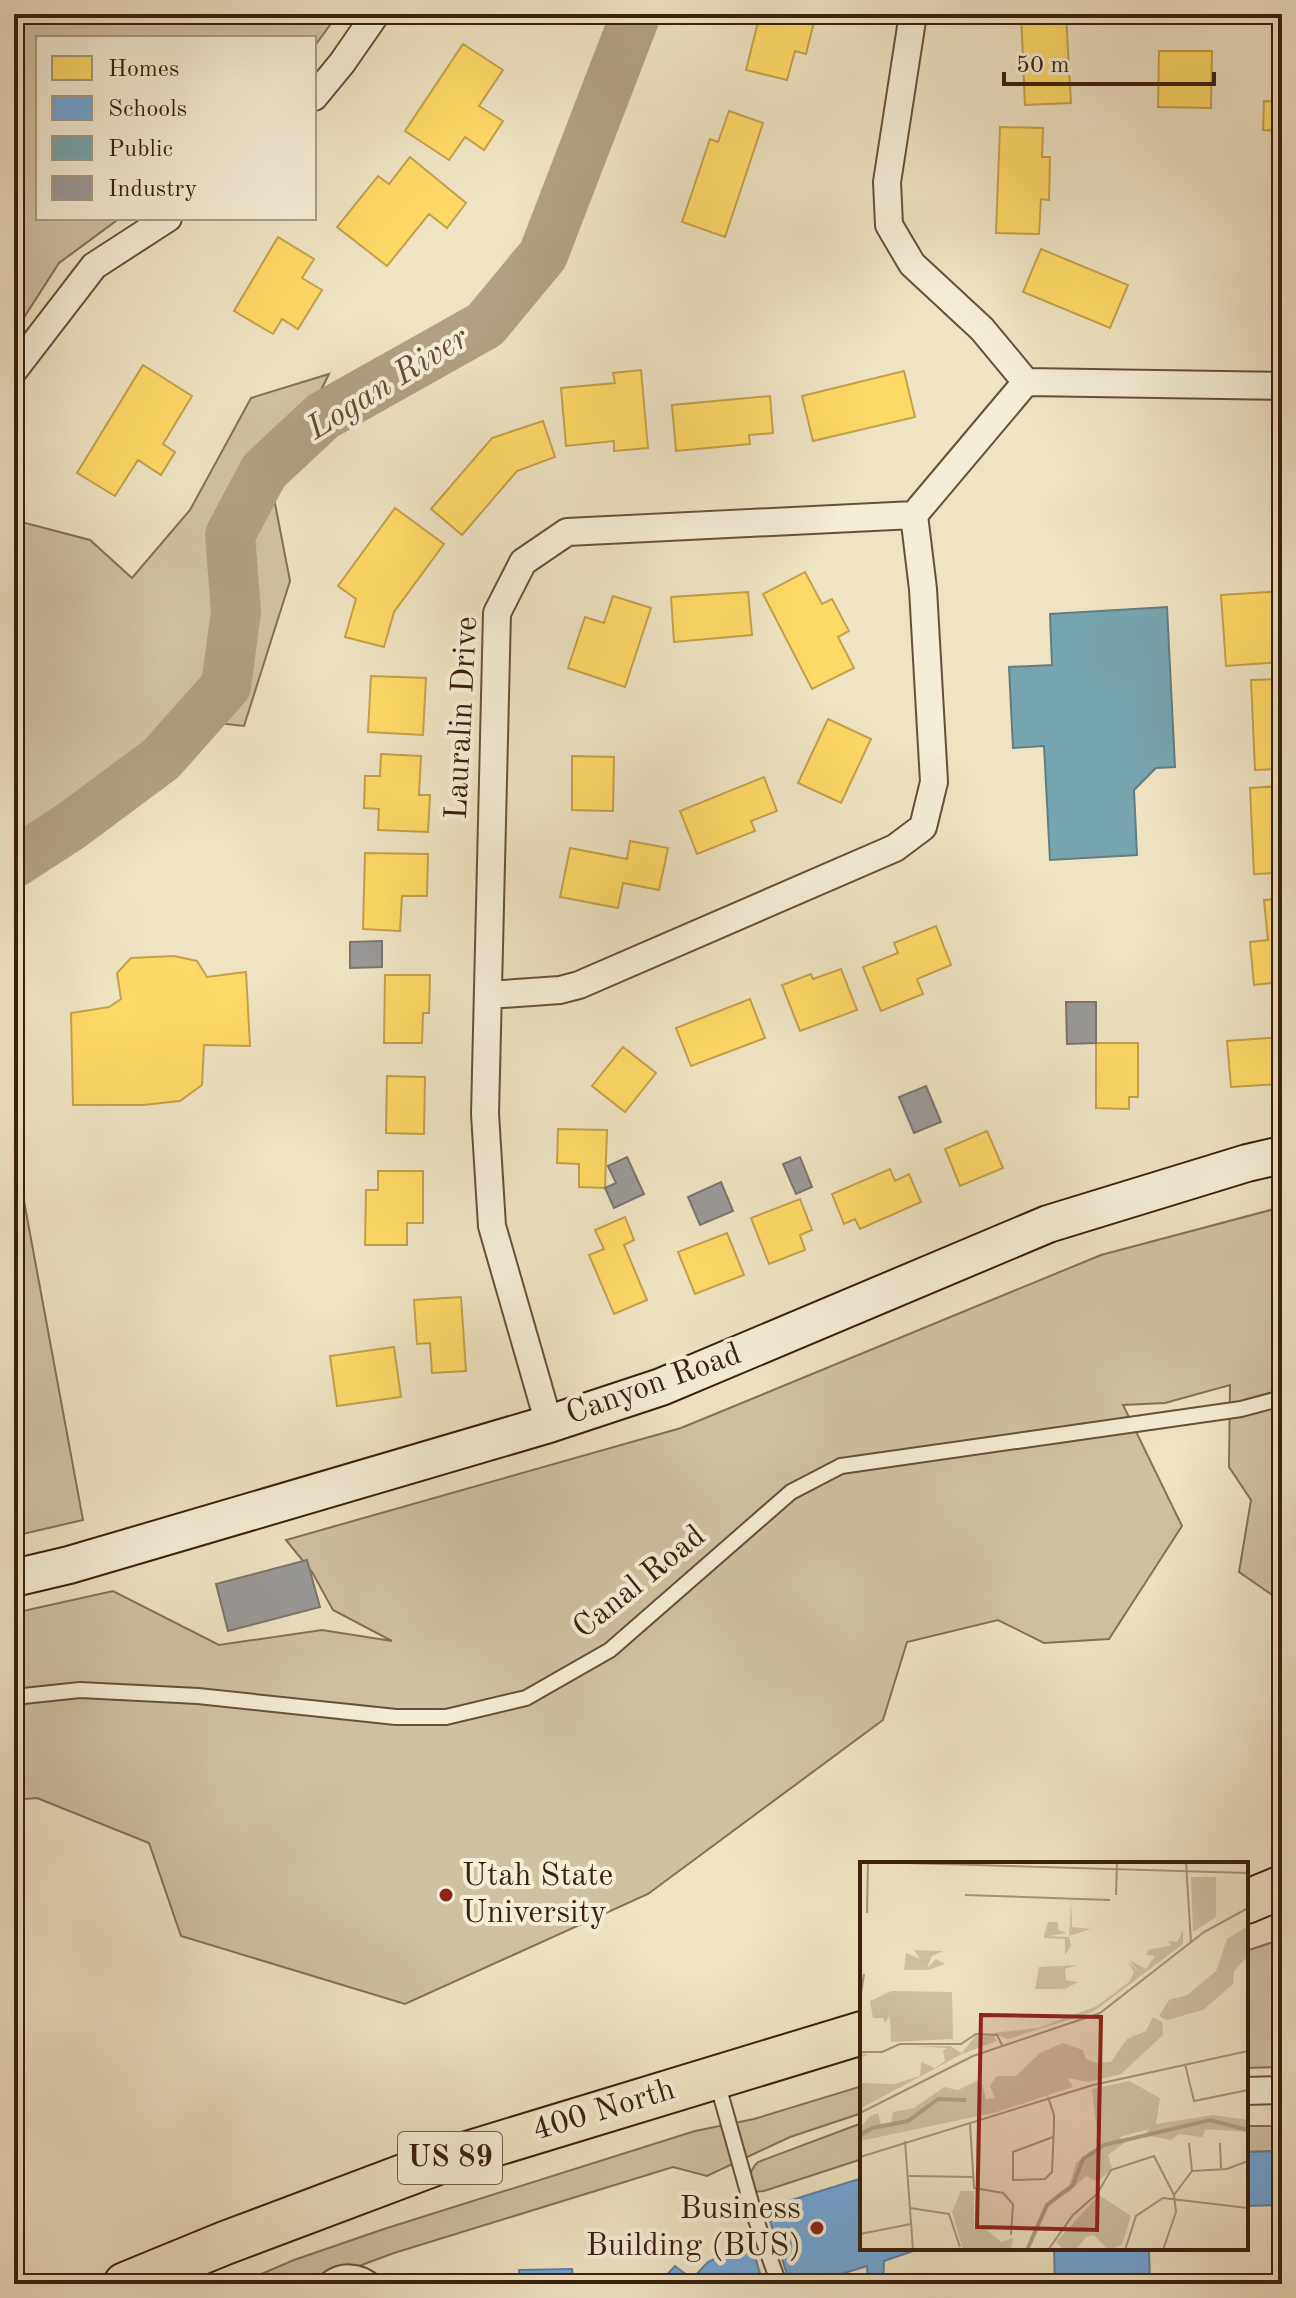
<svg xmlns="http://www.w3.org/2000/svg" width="1296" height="2298" font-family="'Old Standard TT',serif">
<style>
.green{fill:#cfc2a3;stroke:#847058;stroke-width:2}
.homes{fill:#ffd966;stroke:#c4a14c;stroke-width:2}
.schools{fill:#6fa8dc;stroke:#5f7f9e;stroke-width:2}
.public{fill:#76a5af;stroke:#647d7f;stroke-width:2}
.industry{fill:#999;stroke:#7c746f;stroke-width:2}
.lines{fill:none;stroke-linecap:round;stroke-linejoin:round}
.river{stroke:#b1a085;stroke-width:50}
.lane-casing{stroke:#67503b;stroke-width:18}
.street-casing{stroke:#67503b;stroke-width:30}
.secondary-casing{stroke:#3a1f0e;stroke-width:40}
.primary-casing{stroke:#3a1f0e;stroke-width:46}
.lane{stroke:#f4edd7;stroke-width:14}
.street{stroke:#f4edd7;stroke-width:26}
.secondary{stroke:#f4edd7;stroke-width:36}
.primary{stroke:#eee3c2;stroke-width:42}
.poi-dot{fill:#8f2418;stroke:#f4edd7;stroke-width:3}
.labels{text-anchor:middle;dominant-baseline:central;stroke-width:8;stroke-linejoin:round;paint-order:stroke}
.shield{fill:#f4edd7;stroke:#725d4a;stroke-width:2}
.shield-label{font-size:30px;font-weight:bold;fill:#3a1f0e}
.street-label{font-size:32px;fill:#3a1f0e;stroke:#f4edd7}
.poi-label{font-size:32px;fill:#3a1f0e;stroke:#f4edd7;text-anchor:start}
.water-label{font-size:34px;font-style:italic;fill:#644c38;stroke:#f4edd7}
.inset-river{fill:none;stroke:#b1a085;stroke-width:4}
.inset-road{fill:none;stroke:#a6957a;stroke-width:2}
.view{fill:#8f2418;fill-opacity:0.15;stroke:#8f2418;stroke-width:4}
.inset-edge{fill:none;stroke:#3a1f0e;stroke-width:4}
</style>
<rect width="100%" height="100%" fill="#eee3c2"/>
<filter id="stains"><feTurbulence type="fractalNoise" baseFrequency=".0025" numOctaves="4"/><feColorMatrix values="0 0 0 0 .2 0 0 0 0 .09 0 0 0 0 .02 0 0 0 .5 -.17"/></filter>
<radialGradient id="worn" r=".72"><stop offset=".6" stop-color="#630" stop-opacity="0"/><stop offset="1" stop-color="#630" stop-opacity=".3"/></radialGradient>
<!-- green -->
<path class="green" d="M14 14H338L314 47V38H38V218H120L59 263 14 333Z
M329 374 272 488 290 581 244 726 182 719 14 845V520L90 540 132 578 190 510 251 398Z
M14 1147 83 1520 14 1536Z
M1282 1207V1598L1278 1599 1239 1572 1251 1500 1229 1467 1230 1385 1165 1403 1123 1405 1182 1526 1109 1639 1044 1643 998 1620 907 1642 883 1720 648 1894 405 2004 181 1936 149 1843 37 1798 14 1800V1613L113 1591 219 1645 322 1630 392 1641 333 1610 312 1572 286 1540 681 1428 1101 1255Z
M1282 1939V2067L1246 2068V1951Z
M862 2086V2113L790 2137 707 2176 673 2167 394 2253 310 2284H238L294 2260 384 2229 695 2131 754 2119Z
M862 2123V2159L764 2191 753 2192C749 2180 748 2172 758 2162Z
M1246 2126H1282V2151L1246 2152Z"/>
<!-- homes -->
<path class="homes" d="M760 14H816L806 54 795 51 787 80 746 70Z
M1021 14H1066L1071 103 1025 105Z
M463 44 503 70 479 106 503 121 484 150 465 137 449 160 405 131Z
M1159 51H1212L1211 108 1158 107Z
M1264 101 1282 102V131L1263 130Z
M729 111 763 123 725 237 682 222 710 139 718 142Z
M1000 127 1043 128 1042 157H1050L1049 200 1041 199 1039 234 996 233Z
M410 157 466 203 447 228 429 214 387 266 337 227 378 176 389 184Z
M278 237 314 259 302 278 322 290 298 329 282 319 273 334 234 311Z
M1041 249 1128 285 1110 328 1023 292Z
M143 365 192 396 163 444 175 452 161 475 138 460 115 496 77 473Z
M641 370 648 448 614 451V441L566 446 561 388 615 383 613 373Z
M904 371 915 417 813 441 802 396Z
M770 396 773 433 749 435 750 444 676 451 672 405Z
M543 421 555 457 517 471 462 535 431 509 492 438Z
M395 508 444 544 394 612 384 647 345 637 356 599 338 586Z
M805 572 822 604 832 599 849 631 838 637 854 668 812 689 763 594Z
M1282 591V662L1226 666 1221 595Z
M748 592 752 635 674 642 671 597Z
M613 596 651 608 625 687 568 668 585 617 604 623Z
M371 676 426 678 423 735 368 732Z
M1282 679V769L1255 770 1251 680Z
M828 719 871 739 841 803 798 783Z
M381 754 421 756 419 795H430L428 832 378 830 379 809 364 808 365 776H380Z
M572 756 614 757 613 811 572 810Z
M764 777 777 811 751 821 755 831 697 854 680 811Z
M1282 786V873L1254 874 1250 788Z
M630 841 668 848 659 890 623 883 618 908 560 897 570 848 627 859Z
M365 853 428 854 427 896H402L400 931 363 929Z
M1282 899V982L1254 985 1250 942 1268 940 1264 900Z
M936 926 951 965 917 979 923 994 881 1011 863 967 898 953 894 943Z
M174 956 197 961 207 977 246 972 250 1046 204 1045 202 1085 180 1101 143 1105H73L71 1013 109 1007 121 999 117 973 131 958Z
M841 969 857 1010 800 1031 782 985 811 974 813 979Z
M385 975H430L429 1013H423L422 1043H384Z
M750 999 765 1038 691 1066 676 1028Z
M1282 1037V1084L1231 1087 1227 1041Z
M1096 1043H1138V1097H1129V1109L1096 1108Z
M623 1047 656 1073 625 1112 592 1086Z
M387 1076 425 1077 424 1134 386 1133Z
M558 1129 607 1130 605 1188 579 1187V1164L557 1163Z
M987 1131 1003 1168 960 1186 945 1149Z
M890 1169 895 1181 909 1174 921 1202 860 1229 855 1219 844 1224 832 1194Z
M378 1171H423V1223H407V1245H365L366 1190H378Z
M800 1199 812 1230 800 1235 805 1250 769 1264 751 1218Z
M625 1217 634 1240 624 1245 647 1300 614 1314 589 1255 604 1249 595 1230Z
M727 1233 744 1275 695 1294 678 1252Z
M461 1297 466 1371 432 1373 430 1343 417 1344 414 1300Z
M394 1347 401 1397 337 1406 330 1356Z"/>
<!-- schools -->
<path class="schools" d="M1282 2151V2205L1246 2206V2152Z
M862 2178V2248H922L884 2261 883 2284H868L867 2266 809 2284H790L766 2208Z
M752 2246 763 2284H658L675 2266 692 2279 708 2262 731 2251Z
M1054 2248H1149L1150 2284H1055Z
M572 2269 574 2284H520L519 2270Z"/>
<!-- public -->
<path class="public" d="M1167 607 1175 767 1156 768 1134 790 1137 855 1050 860 1044 746 1013 748 1009 667 1052 665 1050 614Z"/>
<!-- industry -->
<path class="industry" d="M382 941V967L350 968V942Z
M1066 1002H1096V1043L1067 1044Z
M926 1086 941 1122 914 1133 899 1097Z
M627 1157 644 1194 614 1208 605 1188 616 1183 608 1166Z
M800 1157 812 1187 796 1194 783 1164Z
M721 1182 733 1211 700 1225 688 1197Z
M307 1560 320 1607 228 1631 216 1584Z"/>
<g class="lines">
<!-- river -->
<path class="river" d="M14 863 71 826 161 759 226 686 236 612 230 535 264 471 323 416 485 325 543 255 636 14"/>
<defs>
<path id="lane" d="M14 1697 80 1690 198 1696 396 1717H446L526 1698 610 1650 791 1492 841 1466 1241 1409 1282 1398
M717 2082 755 2217 779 2284
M323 2284C338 2268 361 2269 376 2284"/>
<path id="street" d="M913 14 887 182 889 225 912 264 982 329 1026 382 1282 386
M314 97 342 63 376 14
M14 370 94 266 168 218
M914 515 1026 382
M488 995 560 990 579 985 895 848 923 827 934 782 923 589 914 515 567 532 523 562 497 613 485 1114 492 1226 549 1424
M1246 2091 1282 2090"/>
<path id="secondary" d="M14 1578 69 1565 549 1424 661 1387 1048 1224 1247 1163 1282 1155"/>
<path id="primary" d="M1246 1902 1282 1887
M125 2284 225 2243 451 2158 862 2033"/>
</defs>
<!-- lane casing -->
<use href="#lane" class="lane-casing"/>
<!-- street casing -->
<use href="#street" class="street-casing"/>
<!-- secondary casing -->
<use href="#secondary" class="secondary-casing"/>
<!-- primary casing -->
<use href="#primary" class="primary-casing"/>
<!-- lane -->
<use href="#lane" class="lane"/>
<!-- street -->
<use href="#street" class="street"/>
<!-- secondary -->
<use href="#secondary" class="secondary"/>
<!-- primary -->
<use href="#primary" class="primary"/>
</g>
<!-- markers -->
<g class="poi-dot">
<circle cx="446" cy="1895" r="8"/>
<circle cx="817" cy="2228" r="8"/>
</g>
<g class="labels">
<!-- shield labels -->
<rect class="shield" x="398" y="2132" width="104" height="52" rx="6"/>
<g class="shield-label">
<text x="450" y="2158">US 89</text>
</g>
<!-- street labels -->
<g class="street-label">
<text transform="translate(463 718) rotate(-87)">Lauralin Drive</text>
<text transform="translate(654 1385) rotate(-20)">Canyon Road</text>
<text transform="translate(640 1583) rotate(-39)">Canal Road</text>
<text transform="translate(604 2111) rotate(-17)">400 North</text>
</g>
<!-- poi labels -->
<g class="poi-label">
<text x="462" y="1877">Utah State<tspan x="462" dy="37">University</tspan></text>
<text x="801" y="2210" text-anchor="end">Business<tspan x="801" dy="37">Building (BUS)</tspan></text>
</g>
<!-- water labels -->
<g class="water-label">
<text transform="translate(388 384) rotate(-32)">Logan River</text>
</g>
</g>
<!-- overview -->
<g transform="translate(860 1862)">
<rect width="388" height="388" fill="#eee3c2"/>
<path d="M331 15H356V55L333 70ZM211 38 212 65 231 67 209 74 211 84 205 93V77L184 76V73L188 60H198V68L207 71 189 74 209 75ZM388 64V94L374 109 373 122 343 148 307 158 299 154 309 138 327 133 356 109 367 77ZM323 68V82L233 150 148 177 132 171 178 166 237 144 269 120 274 110 268 100 280 111 269 98 286 107 295 94 287 93 288 88 312 83 308 79 317 80ZM54 88 83 89 72 94 67 106 76 97 85 102 68 108H44L46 91 60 97ZM218 103 205 107 206 118 218 120 205 127H175L179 105ZM32 129 92 130 93 177 31 180 30 153 25 161 23 156H13L10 139ZM293 155 302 160 303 173 261 212 229 220 207 216 213 225 137 250 0 279V266L10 254 18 251 22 266 31 263 33 250 54 246 84 225 98 228 121 217 126 237 135 236 130 224 137 214H156L180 191 203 181 223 188 226 197 236 201 251 200 267 177 286 169ZM115 174H134L137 179 102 192 0 247V192H8L0 196 2 221 34 222 60 214 61 200 75 206 85 199 83 188 87 186 53 184H90L102 191ZM269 219 300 236 296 262 353 253 388 258V270L346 267 342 275 319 272 311 278 285 273 289 267 260 275 264 281 248 293 252 306 238 320 226 314 207 332 216 300 239 287 232 227ZM101 329H114V367H126L141 380 153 376 151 388H103L92 350ZM239 333 271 354 262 383 248 388 234 373 226 375 216 388H204L196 380Z" fill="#cfc2a3"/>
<path class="inset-river" d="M0 273 12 266 48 259 78 237 106 238M167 388 187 343 213 323 223 297 244 283 350 258 388 268"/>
<path class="inset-road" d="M13 0 388 11M326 0 331 81M105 33 250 38M256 33 257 0M7 51 8 0M0 138 4 112M0 190H22L40 182H101L116 172 137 173 142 183M325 202 334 239 388 228M188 235 194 253V264L192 310 185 317 153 318V290L193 275M0 251 113 194 240 151 344 70 388 46M110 261 114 326 143 331 153 342 151 373M45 279 53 388M329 281 332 309M360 281 361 306M0 295 233 223 388 189M49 314 113 315M314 333 332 309 367 307 388 299M50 346 89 352 100 385M0 372 51 362M188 388 213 353 237 332 251 308 294 294 314 333M265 388 276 354 303 336 388 346M303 388 316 350 314 333"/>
<path class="view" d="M121 153 241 155 237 368 117 365Z"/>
<rect width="388" height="388" class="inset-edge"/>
</g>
<!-- margin -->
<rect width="1296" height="2298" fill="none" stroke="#eee3c2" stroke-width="48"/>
<rect x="16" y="16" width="1264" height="2266" fill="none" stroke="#3a1f0e" stroke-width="4"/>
<rect x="24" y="24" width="1248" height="2250" fill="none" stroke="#3a1f0e" stroke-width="2"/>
<!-- legend -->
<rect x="36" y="36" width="280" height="184" fill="#f4edd7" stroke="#aa9b87" stroke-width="2"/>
<rect x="52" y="56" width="40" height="24" fill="#ffd966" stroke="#aa9b87" stroke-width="2"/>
<text x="108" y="76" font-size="24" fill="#3a1f0e">Homes</text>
<rect x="52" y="96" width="40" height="24" fill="#6fa8dc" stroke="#aa9b87" stroke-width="2"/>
<text x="108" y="116" font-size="24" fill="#3a1f0e">Schools</text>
<rect x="52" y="136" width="40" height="24" fill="#76a5af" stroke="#aa9b87" stroke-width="2"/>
<text x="108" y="156" font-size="24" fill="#3a1f0e">Public</text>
<rect x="52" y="176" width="40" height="24" fill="#999999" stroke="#aa9b87" stroke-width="2"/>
<text x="108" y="196" font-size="24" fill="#3a1f0e">Industry</text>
<!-- scale -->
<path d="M1004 72v12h210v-12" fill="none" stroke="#3a1f0e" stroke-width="4"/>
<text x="1016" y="72" font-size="24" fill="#3a1f0e" stroke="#f4edd7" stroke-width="6" paint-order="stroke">50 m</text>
<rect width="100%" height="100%" filter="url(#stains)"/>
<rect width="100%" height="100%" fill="url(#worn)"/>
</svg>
